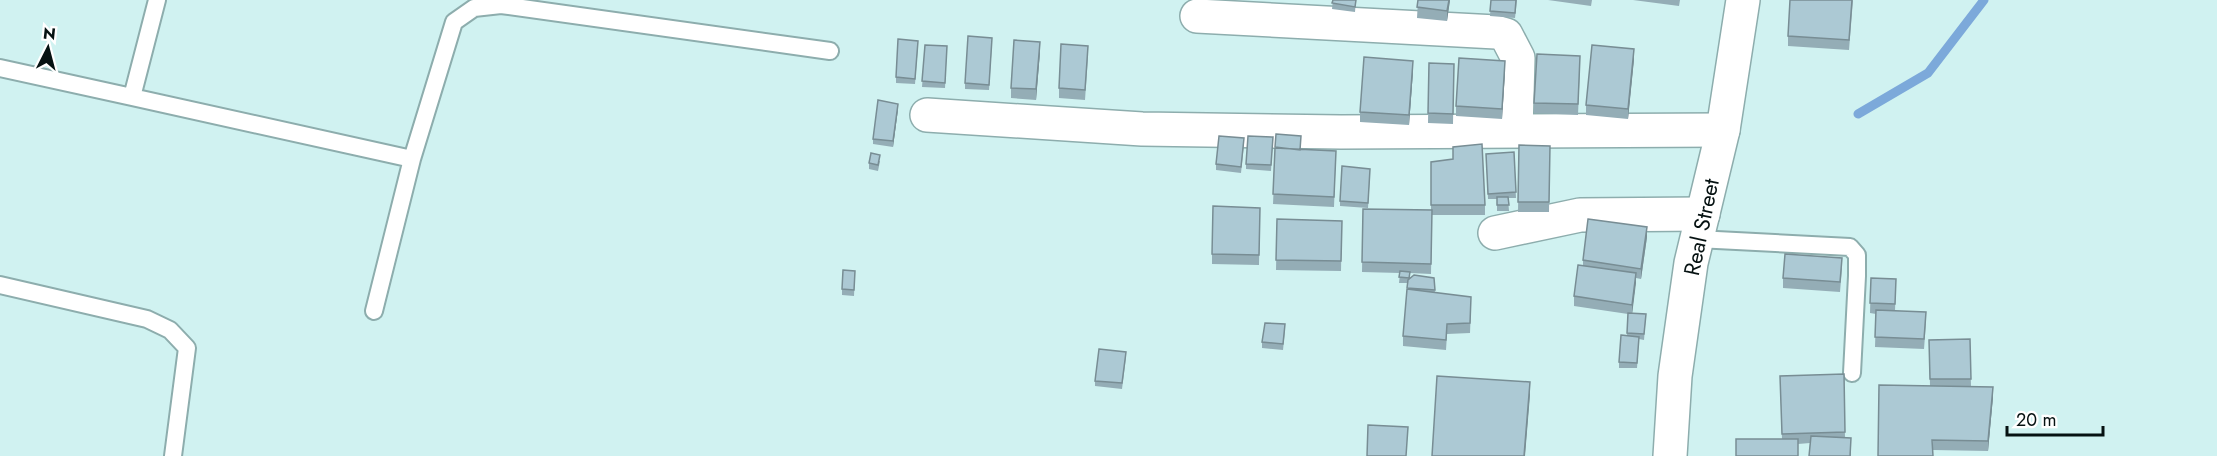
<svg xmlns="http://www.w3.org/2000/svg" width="2217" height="456" font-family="Jost,sans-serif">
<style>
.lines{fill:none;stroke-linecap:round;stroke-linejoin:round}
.stream{stroke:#7ca9da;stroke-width:9}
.service-casing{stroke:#8dadad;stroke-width:20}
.minor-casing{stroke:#8dadad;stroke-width:36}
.tertiary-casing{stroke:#8dadad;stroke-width:36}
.service{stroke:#fff;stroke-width:16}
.minor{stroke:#fff;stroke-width:33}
.tertiary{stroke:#fff;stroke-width:33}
.wall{fill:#94adb6}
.shaded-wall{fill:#788d94}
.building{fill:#acc9d4;stroke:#788d94;stroke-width:1.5}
.labels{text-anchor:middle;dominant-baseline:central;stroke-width:4.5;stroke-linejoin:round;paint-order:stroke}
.street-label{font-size:22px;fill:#061212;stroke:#fff}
</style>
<rect width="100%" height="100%" fill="#d0f2f1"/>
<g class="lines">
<!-- stream -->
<path class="stream" d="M1858 114 1928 73 1984 0"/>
<defs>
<path id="service" d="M0 68 132 97 157 0
M132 97 412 159 374 311
M412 159 454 22 474 8 501 5 830 51
M1697 239 1850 247 1857 255V276L1852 373
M0 285 147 319 170 330 187 348 173 456"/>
<path id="minor" d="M1197 16 1496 32 1506 35 1518 58 1516 131
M927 115 1142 129 1341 132 1723 130
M1495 233 1580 215 1703 214"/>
<path id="tertiary" d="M1670 456 1675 376 1691 263 1723 130 1743 0"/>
</defs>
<!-- service casing -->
<use href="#service" class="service-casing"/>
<!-- minor casing -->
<use href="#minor" class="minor-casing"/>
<!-- tertiary casing -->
<use href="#tertiary" class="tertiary-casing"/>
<!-- service -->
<use href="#service" class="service"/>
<!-- minor -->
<use href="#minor" class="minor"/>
<!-- tertiary -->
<use href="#tertiary" class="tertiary"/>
</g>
<!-- wall -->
<path class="wall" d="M1333 0H1356L1355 12 1332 9Z
M1418 0H1450L1447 21 1417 18Z
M1491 0H1517L1515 18 1490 16Z
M1548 0H1592L1591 6Z
M1633 0H1680L1679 6Z
M1853 0 1849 50 1788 46V36Z
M992 43 989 90 965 89V83Z
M925 45 947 46 945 88 922 87Z
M918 46 915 84 896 83V77Z
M1040 52 1036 100 1011 98V88Z
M1088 56 1085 100 1059 98V88Z
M1634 59 1628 119 1586 115V105Z
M1429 63 1454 64 1453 124 1428 123Z
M1580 66 1578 115 1534 113V103Z
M1413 71 1409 125 1360 122V112Z
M1505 71 1502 119 1456 116V106Z
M898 109 893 147 873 144V139Z
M1276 134 1301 142 1300 149 1336 151 1334 207 1273 204Z
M1273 137 1271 171 1246 169V164Z
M1244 144 1241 173 1216 170V164Z
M1519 145 1550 146 1549 212H1518Z
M1514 152 1516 198H1508L1509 211H1497V199H1488L1486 154Z
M880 161 878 171 869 169V163Z
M1431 162 1485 205V215H1432L1431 274 1410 273V278H1434L1435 293 1471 307 1470 333 1447 334 1446 350 1403 346V336L1408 283H1399L1400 273 1362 272 1363 209 1431 210Z
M1370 174 1368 208 1340 206V201Z
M1260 208 1259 265 1212 264V254Z
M1277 219 1342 221 1341 271 1276 270Z
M1647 237 1641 279 1636 278 1632 313 1646 314 1644 340 1639 339 1637 368H1619V362L1627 336 1628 314 1574 306V296L1583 265V260Z
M1842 268 1840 292 1783 288V278Z
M855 271 854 296 842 295V289Z
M1871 278 1896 279 1895 311 1926 322 1924 349 1875 347 1876 314 1870 313Z
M1285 330 1283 350 1262 348V342Z
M1970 339 1971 387 1993 397 1988 451 1933 450 1930 386 1929 340Z
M1126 357 1122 389 1095 386V381Z
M1844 374 1845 438H1851V456H1809L1810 443 1798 444 1782 439 1780 376Z"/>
<!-- shaded-wall -->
<path class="shaded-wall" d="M1449 0H1450L1447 21V11Z
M1040 42V52L1036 100V89Z
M1634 49V59L1628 119V109Z
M1413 61V71L1409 125V115Z
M1505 61V71L1502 119V109Z
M898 104V109L893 147V141Z
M1647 227V237L1641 279V269Z
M1636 273V283L1632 315V305Z
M1530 382V395L1525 456H1524Z
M1993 387V397L1988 451V441Z"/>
<!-- building -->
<path class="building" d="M1333 0H1356L1355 7 1332 3Z
M1418 0H1449L1447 11 1417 7Z
M1491 0H1516L1515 13 1490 11Z
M1790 0H1852L1849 40 1788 36Z
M968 36 992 38 989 85 965 83Z
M898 39 918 41 915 79 896 77Z
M1014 40 1040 42 1036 89 1011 88Z
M1061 44 1088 46 1085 90 1059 88Z
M925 45 947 46 945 83 922 81Z
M1592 45 1634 49 1628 109 1586 105Z
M1537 54 1580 56 1578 104 1534 103Z
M1364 57 1413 61 1409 115 1360 112Z
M1459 58 1505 61 1502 109 1456 106Z
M1429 63 1454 64 1453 114 1428 113Z
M878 100 898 104 893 141 873 139Z
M1276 134 1301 136 1300 150 1275 147Z
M1219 136 1244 138 1241 167 1216 164Z
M1248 136 1273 137 1271 165 1246 164Z
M1482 144 1485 205H1431V162L1453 159V147Z
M1519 145 1550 146 1549 202H1518Z
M1275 148 1336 151 1334 197 1273 194Z
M1514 152 1516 192 1488 194 1486 154Z
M871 153 880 155 878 165 869 163Z
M1342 166 1370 169 1368 203 1340 201Z
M1497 197H1508L1509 205H1497Z
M1213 206 1260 208 1259 255 1212 254Z
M1363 209 1432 210 1431 264 1362 262Z
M1277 219 1342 221 1341 261 1276 260Z
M1588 219 1647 227 1641 269 1583 260Z
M1785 254 1842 258 1840 282 1783 278Z
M1578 265 1636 273 1632 305 1574 296Z
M843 270 855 271 854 290 842 289Z
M1400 271 1410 272 1409 278 1399 277Z
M1414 275 1434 278 1435 290 1407 288 1408 280Z
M1871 278 1896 279 1895 304 1870 303Z
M1407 289 1471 297 1470 323 1447 324 1446 340 1403 336Z
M1876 310 1926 312 1924 339 1875 337Z
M1628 313 1646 314 1644 334 1627 333Z
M1265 323 1285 324 1283 344 1262 342Z
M1621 335 1639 337 1637 363 1619 362Z
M1970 339 1971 379H1930L1929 340Z
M1099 349 1126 352 1122 383 1095 381Z
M1844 374 1845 432 1782 434 1780 376Z
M1437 376 1530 382 1524 456H1432Z
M1879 385 1993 387 1988 441 1932 440 1933 456H1878Z
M1368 425 1408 427 1406 456H1367Z
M1811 436 1851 438 1850 456H1809Z
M1736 439H1798V456H1736Z"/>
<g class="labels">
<!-- street labels -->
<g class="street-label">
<text transform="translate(1701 227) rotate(-78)">Real Street</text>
</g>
</g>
<!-- north arrow -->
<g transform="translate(48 48) rotate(6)" stroke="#ffffff" stroke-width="4.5" paint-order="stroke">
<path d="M0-4.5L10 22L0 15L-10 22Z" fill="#061212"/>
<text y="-9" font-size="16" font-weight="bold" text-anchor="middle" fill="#061212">N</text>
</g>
<!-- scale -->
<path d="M2007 426v9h96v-9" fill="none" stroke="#061212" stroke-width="3"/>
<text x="2016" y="426" font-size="18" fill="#061212" stroke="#ffffff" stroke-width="4.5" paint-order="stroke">20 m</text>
</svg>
